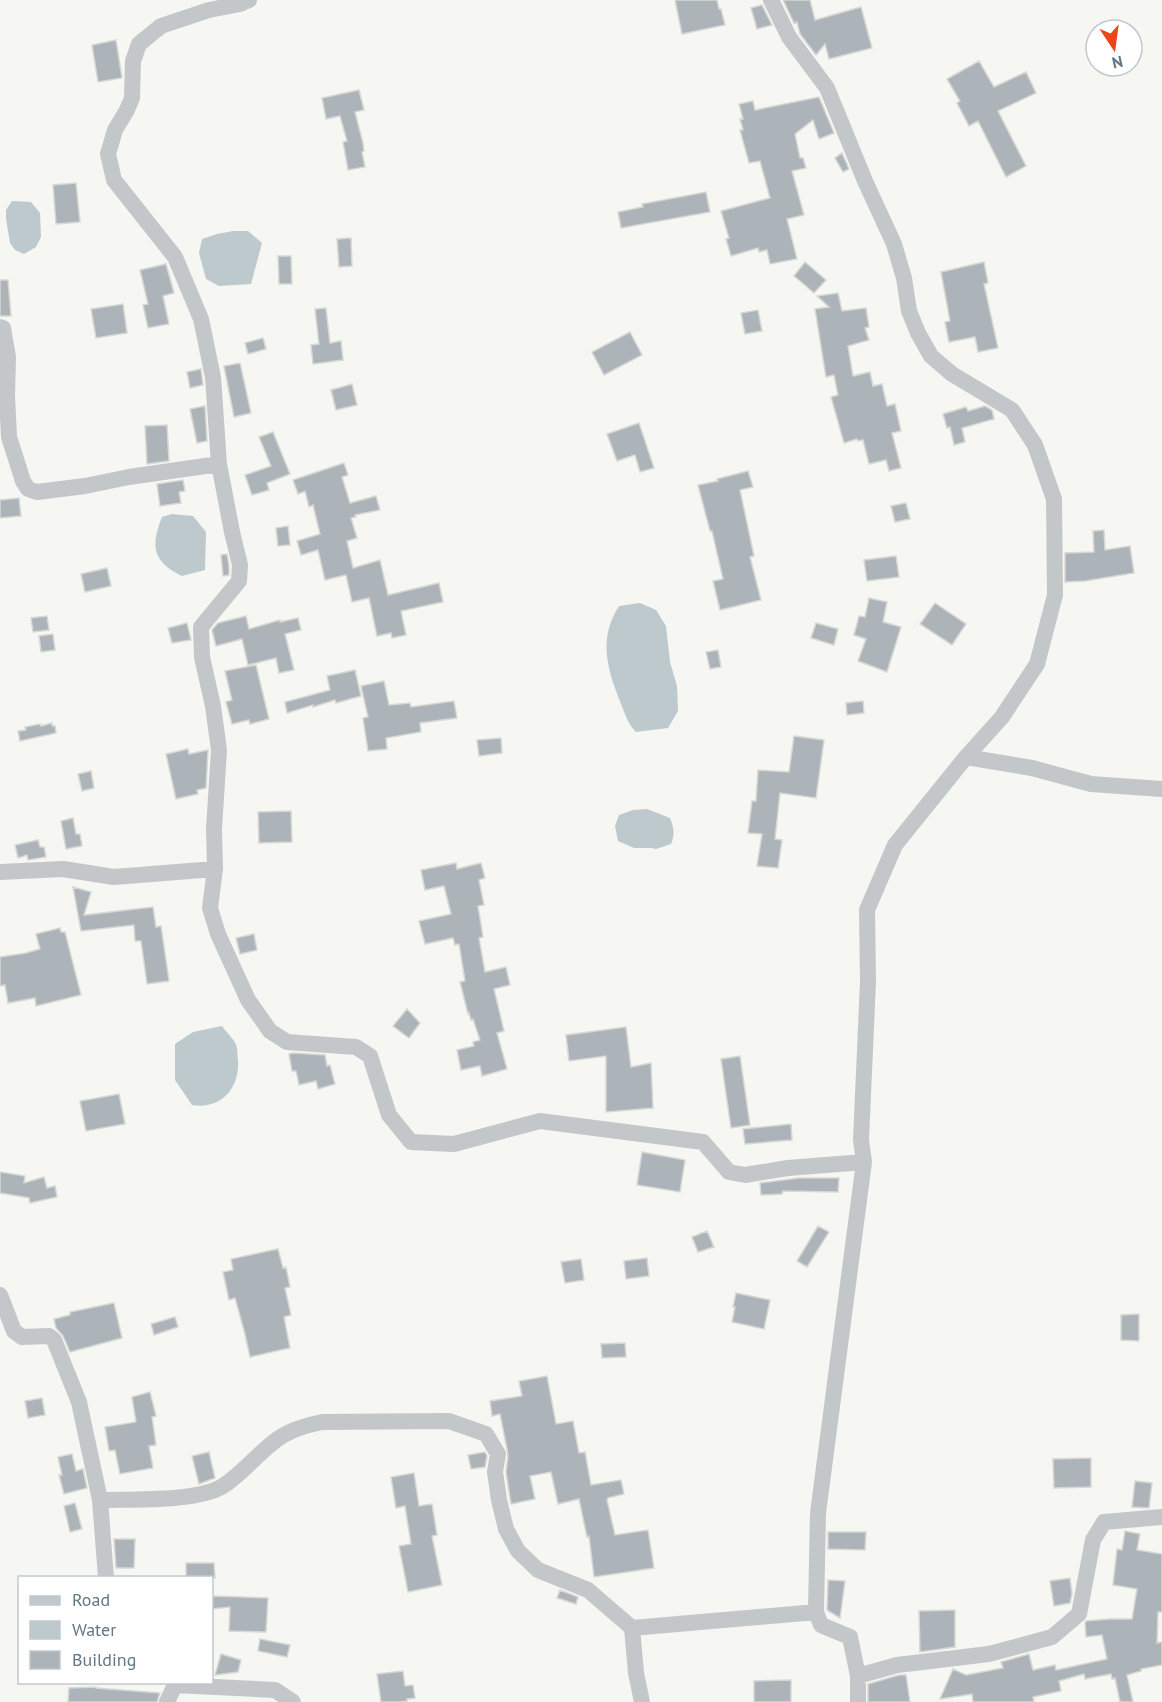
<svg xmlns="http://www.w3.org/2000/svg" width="1162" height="1702" font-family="'PT Sans',sans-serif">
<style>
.water{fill:#bec9ce}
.building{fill:#acb4b9;stroke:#d7d7d4;stroke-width:1.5}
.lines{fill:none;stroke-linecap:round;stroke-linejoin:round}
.street{stroke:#c3c7ca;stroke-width:16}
</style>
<rect width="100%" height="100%" fill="#f6f6f2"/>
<!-- water -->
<path class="water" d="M12 201 31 202 40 213 41 237 36 247 24 254 15 250 10 243 6 219V210Z
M233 231H248L262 243 251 284 219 286 206 279 199 253 202 239 217 234Z
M172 514 193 516 206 532 205 570 182 576C153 562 150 547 162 517Z
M640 603 656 610 666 626 670 662 677 686 678 711 668 728 636 732C628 724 625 714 621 704 607 669 598 639 619 606Z
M647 809 670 818C674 828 675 834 671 844L656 849 652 848H634L618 841 615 826 619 815 633 810Z
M222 1026C226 1032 234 1039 236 1045 238 1049 237 1056 238 1060 240 1088 221 1110 192 1105L175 1080V1044L193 1032Z"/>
<!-- building -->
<path class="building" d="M675 0H717L719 9H721L725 25 682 34Z
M783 0H810L815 20 861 7 872 48 829 59 825 44 816 55 800 34 797 22 794 23Z
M762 5 772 25 757 29 751 8Z
M116 40 122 78 98 82 92 45Z
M979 61 994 87 1026 72 1036 93 998 111 1026 166 1006 177 978 121 969 126 957 103 960 101 947 79Z
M359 90 364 110 355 112 363 143 364 151 362 152 365 167 348 170 343 142 347 141 340 116 326 119 322 98Z
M819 97 834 133 819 139 813 120 795 134 800 158H803L806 168 792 171 804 215 787 219 797 259 770 264 767 250 759 252 758 248 731 256 726 239 729 238 721 211 770 198 760 161 749 163 740 130H743L740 119H743L739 104 753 101 755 110Z
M842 153 849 169 843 172 835 158Z
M76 183 80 222 56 224 53 185Z
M706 192 710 212 621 228 618 212 643 207 642 204Z
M351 238 352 266 339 267 337 239Z
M278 256H291L292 284H279Z
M805 262 826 280 814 293 794 276Z
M984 262 988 283 984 284 998 348 978 352 975 337 949 342 945 322 950 321 941 272Z
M166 264 174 293 163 296 169 324 148 328 143 305 148 304 140 270Z
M0 280H8L11 316H0Z
M838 293 842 311 866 308 869 327 865 328 869 340 848 346 853 376 870 372 873 386 882 384 887 406 895 404 901 431 892 433 901 468 889 471 886 460 869 464 863 440 858 441 857 439 844 443 831 397 838 395 834 375 826 377 815 309 829 307 817 296Z
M123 304 127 333 96 338 91 309Z
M326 308 330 343 341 341 343 360 313 364 311 345 319 344 315 309Z
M758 310 762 331 745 334 741 313Z
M630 332 642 355 604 375 592 352Z
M263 338 266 349 248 354 245 343Z
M240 363 251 413 234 417 224 366Z
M201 369 203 385 190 388 187 372Z
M352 384 357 405 336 410 331 390Z
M205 406 207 441 197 443 190 409Z
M985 406 992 410 994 419 962 428 965 442 954 445 950 427 947 428 943 414 966 407 968 411Z
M639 423 654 468 640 472 635 455 617 461 607 434Z
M167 425 169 461 147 464 145 426Z
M273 432 290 474 267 483 269 490 252 495 245 475 271 466 259 437Z
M344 463 348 475 342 477 350 503 376 496 380 510 355 515 356 517 351 518 357 538 347 541 353 568 380 560 388 595 439 583 443 602 401 611 406 635 392 638 391 633 377 636 369 598 352 602 346 575 325 580 318 550 301 555 297 541 320 534 313 505 309 507 305 491 298 494 293 480Z
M748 471 753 487 740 490 754 556 750 557 761 600 720 610 713 581 723 579 712 531H710L698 485 718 481 717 479Z
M183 480 185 491 179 492 181 503 160 506 157 484Z
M19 498 21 516 0 518V500Z
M906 503 910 519 895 522 891 506Z
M288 526 290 545 278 546 276 528Z
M1104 530 1105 550 1130 546 1134 573 1085 581 1065 582V553L1094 552 1093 531Z
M227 554 229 566V575L223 576 221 555Z
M896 556 899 577 867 581 864 560Z
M107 568 111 586 85 592 81 574Z
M869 598 887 602 883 622 901 627 887 672 858 661 866 639 854 635 859 616 865 617Z
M935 603 966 624 952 645 920 624Z
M47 616 49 630 33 632 31 618Z
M246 616 249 629 280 620V622L298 618 301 630 285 634 294 670 279 673 276 658 248 665 242 639 216 646 212 630 218 623Z
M187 623 191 640 172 643 168 628Z
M816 623 838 629 834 645 811 638Z
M53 634 55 650 41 652 39 636Z
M718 650 721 667 710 669 706 652Z
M256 665 269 719 250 724 249 720 232 724 226 702 232 700 225 671Z
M355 670 361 696 336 703 335 700 313 707V705L287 713 285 702 330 690 327 676Z
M384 681 389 705 410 703 411 707 454 701 457 718 420 723 421 732 386 738 387 749 368 751 363 718 368 717 361 686Z
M863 701 864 713 847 715 846 703Z
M52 723V726H55L56 733 20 741 18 731 26 730 25 727 40 724 41 726Z
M794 736 824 740 816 798 780 793 775 839 782 840 778 868 757 866 762 834 748 833 752 801H756L758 770 789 772Z
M501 738 502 753 479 756 477 740Z
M188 749 189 754 208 750 206 788 197 790 198 794 176 799 166 754Z
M91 771 94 788 82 791 78 774Z
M291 811 292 842 259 843 258 812Z
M73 818 76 834H80L82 846 66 849 61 821Z
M38 840 40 847H44L46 857 28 860 27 855 18 858 15 845Z
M456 863 457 869 481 863 485 878 479 880 484 905 478 906 483 937 479 938 485 972 506 967 510 985 494 989 504 1031 497 1033 507 1069 482 1076 480 1066 461 1070 457 1050 474 1046 473 1042 480 1040 473 1019 471 1020 469 1013 468 1014 460 982 465 981 459 944 455 945 453 938 425 944 419 921 451 914 444 886 425 890 421 870Z
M73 887 91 892 84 915 153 907 156 927 161 926 169 981 147 984 141 941H135L134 925 81 931Z
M60 928 61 932H65L81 995 36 1006 35 998 8 1003 5 985 0 986V957L26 953 40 949 36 934Z
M254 934 257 950 240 954 236 938Z
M407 1009 420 1023 409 1038 393 1026Z
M626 1027 631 1067 651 1063 653 1108 606 1112V1056L569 1061 566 1035Z
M293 1053 325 1055 327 1066 330 1065 335 1084 318 1089 316 1081 299 1085 296 1071H292L289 1054Z
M740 1056 750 1125 731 1128 721 1059Z
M119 1094 125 1124 86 1131 80 1101Z
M791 1124 792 1140 745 1144 743 1129Z
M642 1152 685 1160 680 1192 637 1185Z
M0 1172 25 1176 24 1183 44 1177 47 1188 55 1186 57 1197 30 1203 29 1198 0 1193Z
M799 1178H839L838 1192 783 1191 782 1194 761 1195 760 1183Z
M818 1226 829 1232 807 1267 797 1261Z
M707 1231 714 1247 698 1252 692 1237Z
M278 1249 283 1268 286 1267 290 1287 285 1288 291 1315 284 1317 290 1348 250 1357 245 1334 235 1298 229 1300 223 1272 233 1270 231 1259Z
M647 1258 649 1276 626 1279 624 1261Z
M581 1259 584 1280 565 1283 561 1262Z
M736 1293 770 1300 764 1329 732 1322 735 1307H733Z
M114 1303 122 1338 70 1352 63 1336 56 1328 54 1319 70 1315V1312Z
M1139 1314V1341L1121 1340V1315Z
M175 1317 178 1327 154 1335 151 1324Z
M625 1343 626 1357 602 1358 601 1344Z
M547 1376 556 1424 573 1421 579 1453 585 1452 591 1485 621 1480 624 1494 608 1498 607 1500 615 1535 648 1530 654 1568 594 1577 589 1536 587 1537 579 1499 558 1504 551 1472 530 1476 535 1499 511 1504 506 1472 508 1456 507 1449 500 1414 492 1416 490 1401 522 1396 519 1381Z
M150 1392 156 1416 152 1417 156 1445 149 1446 153 1468 120 1474 115 1450 109 1451 105 1427 136 1422 132 1397Z
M42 1398 45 1415 28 1418 25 1401Z
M209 1452 215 1478 199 1484 192 1456Z
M485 1452 487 1456 485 1467 471 1469 468 1455Z
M72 1454 76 1471 83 1469 87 1488 64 1494 59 1475H62L58 1457Z
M1091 1458V1487L1054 1488 1053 1459Z
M414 1473 419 1506 432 1504 437 1535 432 1536 442 1585 408 1592 399 1546 411 1544 405 1506 396 1508 391 1477Z
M1135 1481 1152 1483 1149 1508 1132 1507Z
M75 1503 82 1529 70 1532 64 1506Z
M1125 1531 1140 1534 1137 1550 1162 1554V1612H1158L1157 1643 1162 1642V1665L1141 1669V1671L1127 1675 1133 1702H1120L1115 1678 1112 1679 1111 1674 1085 1679 1084 1674 1059 1681 1061 1691 1033 1697 1034 1702H973L972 1694 940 1699 953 1669 966 1675 1003 1668 1001 1662 1029 1654 1033 1670 1055 1665 1056 1670 1107 1659 1102 1635 1086 1637 1085 1623 1086 1621 1110 1619H1132L1137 1589 1113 1585 1117 1549 1122 1550Z
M828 1532H866L865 1550 828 1549Z
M114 1539H135L134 1568H116Z
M186 1563H214L215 1578H186Z
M1070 1578 1072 1594 1070 1603 1054 1606 1050 1581Z
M828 1580 845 1581 840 1618 827 1610Z
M560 1590 578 1597 576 1604 557 1598Z
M212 1596 268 1598 266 1632 229 1631 230 1607 212 1609Z
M955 1610V1647L920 1652 919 1611Z
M260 1639 290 1645 287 1657 258 1651Z
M221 1654 241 1660 238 1672 215 1675Z
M403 1671 405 1686 413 1685 415 1698 407 1699V1701L399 1702H381L377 1674Z
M899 1675H906L910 1702H868V1684Z
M791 1680V1702H754V1681Z
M96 1687V1688L160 1693 157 1702H68L69 1688Z"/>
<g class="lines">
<!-- street -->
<path class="street" d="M249 0 240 4 209 10 161 26 139 44 133 61 132 98 127 110 115 130 108 154 114 180 175 257 201 319 213 377 219 464 232 532 240 565 239 581 201 627 202 657 213 706 219 750 214 829 215 869 210 908 218 934 248 1000 270 1031 287 1042 356 1047 370 1056 389 1115 411 1142 454 1144 540 1121 703 1142 729 1172 745 1175 788 1168 864 1162
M771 0 789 37 827 88 865 181 894 244 904 278 909 311 918 333 931 356 952 374 1012 410 1035 445 1054 499 1055 595 1037 664 1002 717 966 757
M0 327 3 328 8 357 7 396 9 437 23 481 28 489 37 492 85 486 129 477 219 464
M0 872 63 869 114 877 215 869
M0 1295 14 1331 22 1337 49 1336 54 1340 79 1402 100 1500 106 1578
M100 1500C130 1499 198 1502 223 1486 243 1473 259 1452 279 1438 292 1429 308 1425 322 1422L449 1421 486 1434 498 1454 495 1472 499 1500 506 1529 518 1551 538 1570 588 1590 632 1628
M858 1676 897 1665 989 1654 1052 1637 1079 1614 1093 1540 1104 1522 1162 1517
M167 1702 175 1685 275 1690 293 1702
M642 1702 636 1673 632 1628 816 1612
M858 1702V1676L850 1637 821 1625 816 1612 818 1513 864 1162 861 1140 868 982 867 910 895 845 966 757 1032 768 1091 784 1162 789"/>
</g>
<!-- legend -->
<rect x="18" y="1576" width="195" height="108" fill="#ffffff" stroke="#c1c9ce" stroke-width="1.5"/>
<rect x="30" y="1596" width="30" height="9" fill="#c3c7ca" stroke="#c1c9ce" stroke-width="1.5"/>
<text x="72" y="1606" font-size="18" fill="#637785">Road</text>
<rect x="30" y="1621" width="30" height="18" fill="#bec9ce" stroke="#c1c9ce" stroke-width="1.5"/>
<text x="72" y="1636" font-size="18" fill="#637785">Water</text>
<rect x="30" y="1651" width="30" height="18" fill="#acb4b9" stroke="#c1c9ce" stroke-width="1.5"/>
<text x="72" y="1666" font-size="18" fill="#637785">Building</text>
<!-- north arrow -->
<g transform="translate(1114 48) rotate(167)"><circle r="28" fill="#ffffff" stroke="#c1c9ce" stroke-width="1.5"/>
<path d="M0-4.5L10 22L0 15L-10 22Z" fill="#ed441a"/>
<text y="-9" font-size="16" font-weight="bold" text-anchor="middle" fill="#637785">N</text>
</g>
</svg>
